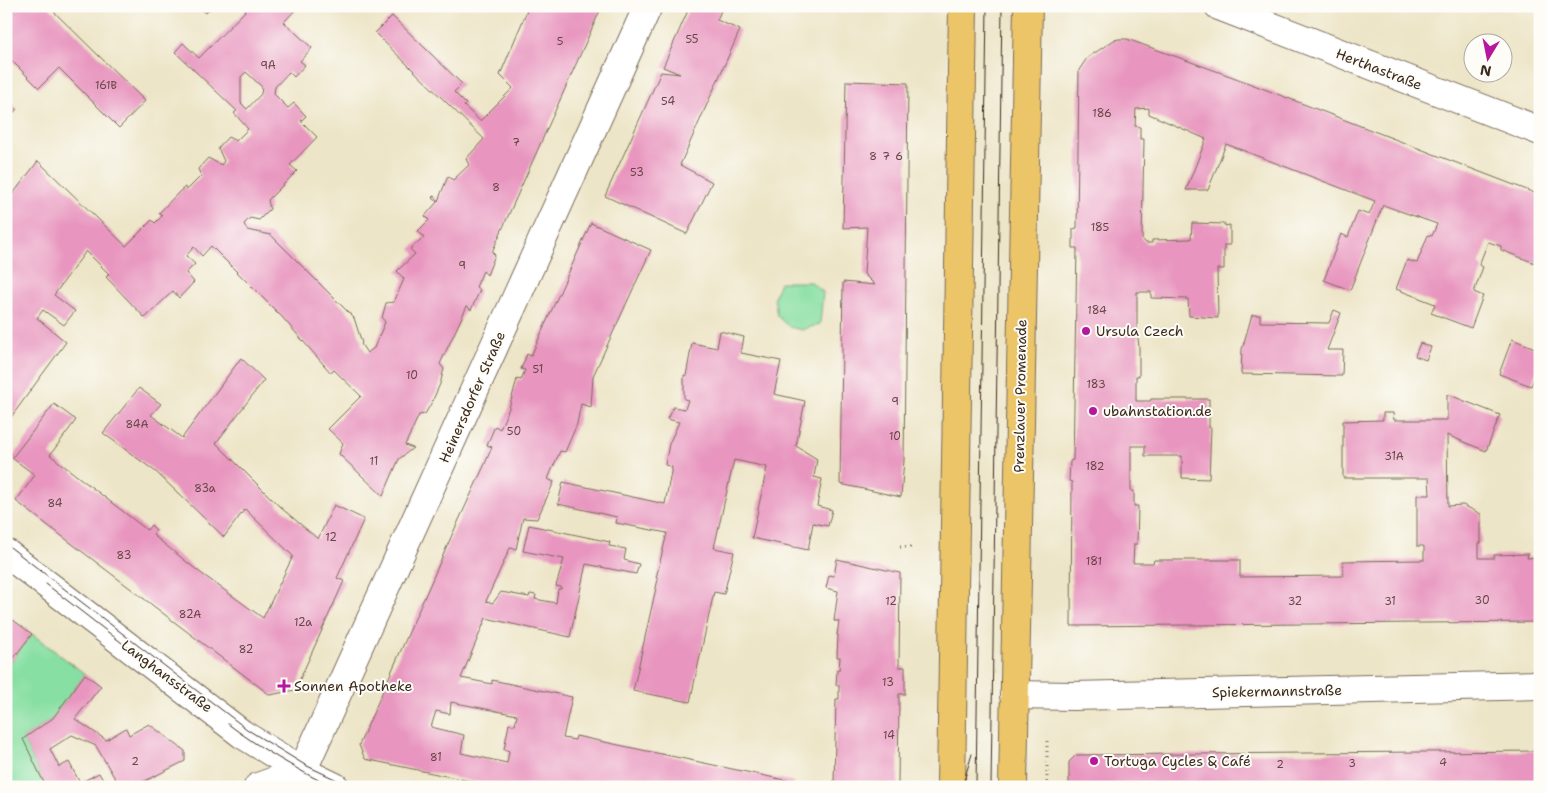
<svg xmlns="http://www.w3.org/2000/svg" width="1546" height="793" font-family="'Shantell Sans',sans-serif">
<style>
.green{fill:#88dfa3;stroke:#628460}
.building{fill:#e896bf;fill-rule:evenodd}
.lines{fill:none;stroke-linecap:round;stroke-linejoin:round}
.minor-casing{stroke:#796b59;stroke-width:30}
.tertiary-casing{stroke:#796b59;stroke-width:30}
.primary-casing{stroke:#796b59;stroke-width:30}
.path{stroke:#796b59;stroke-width:3;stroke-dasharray:1 4;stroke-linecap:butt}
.minor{stroke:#fff;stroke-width:28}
.tertiary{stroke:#fff;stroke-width:28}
.primary{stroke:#ecc569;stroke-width:28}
.tram{stroke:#3b2a1e;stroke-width:1}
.poi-dot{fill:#b5179e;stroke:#fdfcf7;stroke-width:2}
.labels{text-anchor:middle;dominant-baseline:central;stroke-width:4;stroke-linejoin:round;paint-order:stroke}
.number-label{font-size:11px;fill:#664546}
.street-label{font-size:14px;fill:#3b2a1e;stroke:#fdfcf7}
.poi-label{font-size:14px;fill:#3b2a1e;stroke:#fdfcf7;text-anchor:start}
</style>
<rect width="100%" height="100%" fill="#fdfcf7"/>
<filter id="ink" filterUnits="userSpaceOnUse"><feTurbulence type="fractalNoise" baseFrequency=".02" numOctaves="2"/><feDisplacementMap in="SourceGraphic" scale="10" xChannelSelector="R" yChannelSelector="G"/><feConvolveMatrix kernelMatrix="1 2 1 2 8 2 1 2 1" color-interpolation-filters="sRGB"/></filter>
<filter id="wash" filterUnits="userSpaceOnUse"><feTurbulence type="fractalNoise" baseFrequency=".0096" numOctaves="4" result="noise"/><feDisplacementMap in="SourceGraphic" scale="20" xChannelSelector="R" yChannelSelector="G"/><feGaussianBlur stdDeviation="1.12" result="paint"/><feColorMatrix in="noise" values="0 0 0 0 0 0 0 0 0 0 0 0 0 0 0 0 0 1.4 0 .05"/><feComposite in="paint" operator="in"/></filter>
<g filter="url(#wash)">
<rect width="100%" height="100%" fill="#ede5c7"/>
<!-- green -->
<path class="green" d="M780 282H811L823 292 820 324 802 330 789 327 777 316 774 297Z
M32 634 85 674 53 718 23 739 46 787H6V668Z"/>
<g id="blocks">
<!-- building -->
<path class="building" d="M6 6H48L145 101 119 128 59 68 39 88 6 55Z
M191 6H213L206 13 200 8 196 11Z
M250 6H299L284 22 312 48 300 61 305 65 294 77 289 72 275 87 274 94 288 108 294 103 306 116 301 121 317 137 290 165 297 171 268 200 270 209 259 220 250 218 244 224 247 230 271 235 354 318 362 343 361 344 367 353 374 348 385 322 382 318 386 303 394 302 404 279 397 271 415 254 410 249 424 237 418 231 429 220 425 216 437 202 432 197 434 196 438 201 448 176 453 180 469 165 466 159 484 139 375 33 392 16 462 84 454 92 466 104 464 106 480 121 513 88 500 75 529 6H602L492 252 495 255 487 275 483 271 476 287 480 290 471 310 467 306 440 364 444 369 440 384 432 402 425 414 419 415 405 445 413 448 399 459 383 496 339 454 343 443 328 429 361 396 334 370 331 373 282 317 211 246 202 256 194 247 186 256 195 264 186 273 194 282 179 298 173 291 145 318 106 277 109 274 86 251 54 295 75 311 64 325 43 310 37 318 66 342 6 424V203L38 161 126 246 152 220 155 223 162 216 159 213 179 192 185 187 187 190 201 176 198 169 208 158 221 165 224 161 218 148 228 137 236 141 248 129 234 113 237 111 175 52 183 43 199 58ZM246 72 262 87 261 94 247 109 241 103V77Z
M690 6H723L717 20 740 30 680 165 712 182 687 234 605 196 661 72 680 74 663 67Z
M1119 39H1127L1233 77 1540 195V265L1501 250V246L1488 242 1479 265 1483 267 1474 292 1483 296 1471 328 1431 313 1435 304 1396 289 1407 260 1417 263 1428 235 1432 236 1437 224 1383 205 1350 290 1324 280 1341 234 1348 237 1358 211 1369 215 1375 201 1226 144 1208 190H1186L1206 139 1149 114V108L1136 109 1135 126 1140 127V139H1144L1142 239 1146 243H1152V240L1191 239 1192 223 1225 224V226L1230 225V245H1224V269H1217L1218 318 1189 316 1188 299 1151 298V292H1137V330L1139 347V376H1136V401H1150L1151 399H1209V428L1211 427 1209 479 1182 478V456H1145V446H1131V491H1134V506H1138L1137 544H1134L1133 563H1153L1154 560H1240V577L1343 576V561L1424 560V546H1417V495H1430L1429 478H1343V421L1383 420V413H1393L1394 420H1447V394L1500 415 1486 451 1447 435 1448 506 1463 505 1481 514V543H1479V558H1494V555L1528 554 1527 558 1540 557V622L1071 626 1072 482 1069 481 1070 461 1073 460 1077 248H1073V229L1077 228 1079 70 1087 58 1114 40Z
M846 81 908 83 904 460 901 497 840 484 843 282 875 285 864 274 867 227 843 228Z
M6 98 17 109 6 121Z
M591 223 651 250 593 376 591 407 581 404 577 424 565 452 560 451 548 479 554 482 537 519 523 518 516 549 510 548 486 601 493 603 501 592 529 597 530 594 536 595 535 599 556 603 558 589H561V587L556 586 564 559 523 551 529 525 610 542 609 546 626 549 624 560 639 564 636 574 586 564 570 637 486 618 461 678 492 684V680L572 697 563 738 575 740 576 736 794 782 793 787H499L365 759 359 745 452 535 484 466 492 447 487 445 495 426 500 429 509 408 517 379 521 380 525 370 521 369 527 354 531 356ZM451 702 517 715 515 725 509 724 504 749 509 751 507 763 461 753 464 735 431 727 436 711 450 714Z
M1334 310 1341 313 1327 350H1343L1342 376 1241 374 1242 349 1252 315H1260V322L1329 323Z
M720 331 744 337 741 353 781 361 774 394 805 401 796 446 817 459 814 477 822 479 817 506 832 510 828 526 813 523 808 550 752 538 767 467 734 460 714 548 734 552 724 594 714 592 690 702 633 691 658 579 656 578 667 533 616 523 617 517 558 504 563 482 665 504 672 467 665 465 669 444 679 422 667 419 673 407 685 409 688 400 684 399V375L686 376 692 343 717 348Z
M1512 339 1540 350V364L1531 386 1499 374Z
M1420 343 1431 347 1426 360 1415 356Z
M241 358 264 380 216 443 280 507 318 539 334 505 364 519 337 578 344 581 295 690 270 695 16 501 35 475 12 458 54 404 76 420 50 455 147 530 151 525 156 530 153 535 198 571 263 618 293 556 245 509 224 537 156 472 103 433 139 388 161 404 151 415 182 438Z
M837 559 900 573 899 667H905V694H899L898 787H852L834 783 836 699H839V685H836L837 670H839L840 657H837L838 635H837L839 621H834L838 591 826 588 829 575 834 576Z
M13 620 32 634 6 668V629Z
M85 674 101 686 75 719 106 740 126 728 129 735 149 724 185 751V761L133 787H120L96 746 72 735 50 749 59 767 69 762 80 783 99 773 107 787H46L23 739 53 718Z
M1540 751V787H1069V762L1076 755Z"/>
</g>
</g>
<g filter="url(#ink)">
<use href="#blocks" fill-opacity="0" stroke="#796b59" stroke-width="1"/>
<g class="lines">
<defs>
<path id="minor" d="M1219 6 1540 131
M1014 695 1073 696 1540 685
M258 787 302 771
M295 787 648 6"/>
<path id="tertiary" d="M6 553 242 734 302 771 335 787"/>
<path id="primary" d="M951 787 963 6
M1013 787 1028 6"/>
</defs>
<!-- minor casing -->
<use href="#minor" class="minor-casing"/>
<!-- tertiary casing -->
<use href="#tertiary" class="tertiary-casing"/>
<!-- primary casing -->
<use href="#primary" class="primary-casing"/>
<!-- path -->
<path class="path" d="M900 547H912
M1047 787V740"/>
<!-- minor -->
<use href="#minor" class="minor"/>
<!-- tertiary -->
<use href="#tertiary" class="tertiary"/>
<!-- primary -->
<use href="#primary" class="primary"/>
<!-- tram -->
<path class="tram" d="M6 544 248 730 305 765 352 787
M46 584 131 650
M228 724C261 749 296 769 332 787
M962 787 972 754
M976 787 987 6
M991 787 1002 6"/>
</g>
</g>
<!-- markers -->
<g class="poi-dot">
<circle cx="1086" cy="331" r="5"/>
<circle cx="1093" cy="411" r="5"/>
<path d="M281.5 678.5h5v5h5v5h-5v5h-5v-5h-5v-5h5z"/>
<circle cx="1094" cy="761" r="5"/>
</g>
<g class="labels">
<!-- number labels -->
<g class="number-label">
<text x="692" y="39">55</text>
<text x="560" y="41">5</text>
<text x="268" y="65">9A</text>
<text x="106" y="85">161B</text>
<text x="668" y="101">54</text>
<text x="1102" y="113">186</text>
<text x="516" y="142">7</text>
<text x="873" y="156">8</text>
<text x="886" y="156">7</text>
<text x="899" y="156">6</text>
<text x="637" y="172">53</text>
<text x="496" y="187">8</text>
<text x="1100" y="227">185</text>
<text x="462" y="265">9</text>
<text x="1097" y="310">184</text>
<text x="538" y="369">51</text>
<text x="412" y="375">10</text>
<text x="1096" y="384">183</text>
<text x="895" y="401">9</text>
<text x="137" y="424">84A</text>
<text x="514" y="431">50</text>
<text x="895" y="436">10</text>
<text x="1394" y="456">31A</text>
<text x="374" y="461">11</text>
<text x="1095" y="466">182</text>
<text x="205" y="488">83a</text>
<text x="55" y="503">84</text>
<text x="331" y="537">12</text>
<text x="124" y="555">83</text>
<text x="1094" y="561">181</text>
<text x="1482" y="600">30</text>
<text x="891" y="601">12</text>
<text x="1295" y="601">32</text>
<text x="1390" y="601">31</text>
<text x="190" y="614">82A</text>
<text x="303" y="622">12a</text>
<text x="246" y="649">82</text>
<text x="888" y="682">13</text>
<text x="889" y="735">14</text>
<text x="436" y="757">81</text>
<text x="135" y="761">2</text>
<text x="1443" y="762">4</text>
<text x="1352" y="763">3</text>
<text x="1280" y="764">2</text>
</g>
<!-- street labels -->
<g class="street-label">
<text transform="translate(1379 69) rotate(21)">Herthastraße</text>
<text transform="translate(1020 396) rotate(-89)">Prenzlauer Promenade</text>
<text transform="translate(472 397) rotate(-66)">Heinersdorfer Straße</text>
<text transform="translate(167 676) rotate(37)">Langhansstraße</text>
<text transform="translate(1277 691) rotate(-1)">Spiekermannstraße</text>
</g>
<!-- poi labels -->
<g class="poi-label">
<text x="1096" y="331">Ursula Czech</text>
<text x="1103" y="411">ubahnstation.de</text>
<text x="294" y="686">Sonnen Apotheke</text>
<text x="1104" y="761">Tortuga Cycles &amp; Café</text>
</g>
</g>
<!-- margin -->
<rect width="1546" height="793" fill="none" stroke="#fdfcf7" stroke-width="25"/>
<!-- north arrow -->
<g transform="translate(1488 58) rotate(190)"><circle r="24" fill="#fdfcf7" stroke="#afa8a0"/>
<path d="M0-4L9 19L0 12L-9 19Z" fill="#b5179e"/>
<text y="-8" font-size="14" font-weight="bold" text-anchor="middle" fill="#3b2a1e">N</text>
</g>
</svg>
